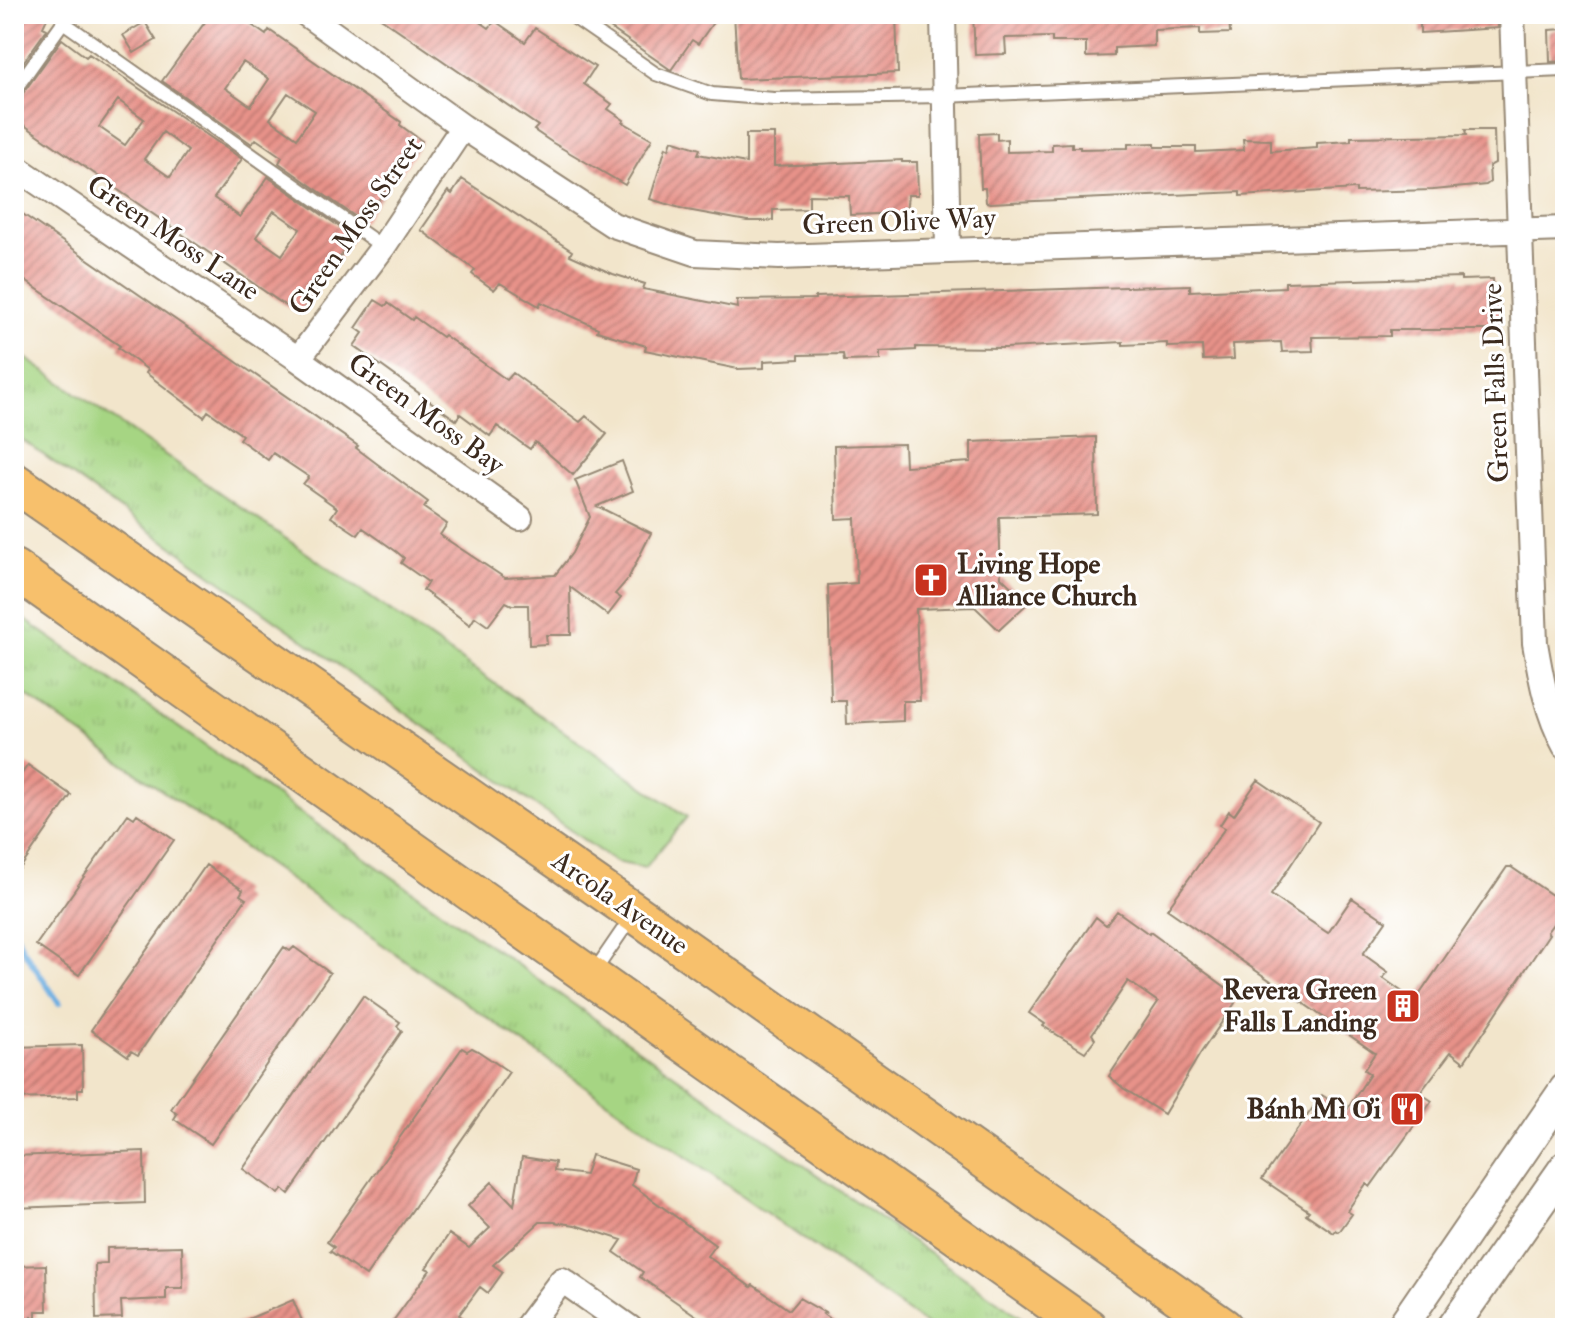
<svg xmlns="http://www.w3.org/2000/svg" width="1579" height="1342" font-family="'IM FELL Double Pica',serif">
<style>
.grass{fill:url(#grass-tufts);stroke:#708050;stroke-width:2}
.lines{fill:none;stroke-linecap:round;stroke-linejoin:round}
.stream{stroke:#6dafe1;stroke-width:6}
.building{fill:url(#building-hatch);fill-rule:evenodd}
.service-casing{stroke:#968874;stroke-width:16}
.minor-casing{stroke:#968874;stroke-width:28}
.tertiary-casing{stroke:#968874;stroke-width:34}
.primary-casing{stroke:#968874;stroke-width:42}
.service{stroke:#fff;stroke-width:12}
.minor{stroke:#fff;stroke-width:24}
.tertiary{stroke:#fff;stroke-width:30}
.primary{stroke:#f7c06c;stroke-width:38}
.labels{text-anchor:middle;dominant-baseline:central;stroke-width:6;stroke-linejoin:round;paint-order:stroke}
.street-label{font-size:28px;fill:#3b2a1e;stroke:#fff}
.poi-label{font-size:28px;font-weight:bold;fill:#3b2a1e;stroke:#fff;text-anchor:end}
</style>
<defs>
<pattern id="grass-tufts" width="24" height="20" patternUnits="userSpaceOnUse" patternTransform="scale(2)"><rect width="24" height="20" fill="#a6d583"/><path d="M3 7l-1-3M5 7V3M7 7l1-3M15 17l-1-3M17 17v-4M19 17l1-3" fill="none" stroke="#90b771"/></pattern>
<pattern id="building-hatch" width="6" height="6" patternUnits="userSpaceOnUse" patternTransform="scale(2)"><rect width="6" height="6" fill="#e79289"/><path d="M-1 1l2-2M0 6l6-6M5 7l2-2" fill="none" stroke="#bc776f"/></pattern>
</defs>
<rect width="100%" height="100%" fill="#fff"/>
<filter id="ink" filterUnits="userSpaceOnUse"><feTurbulence type="fractalNoise" baseFrequency=".0125" numOctaves="2"/><feDisplacementMap in="SourceGraphic" scale="16" xChannelSelector="R" yChannelSelector="G"/><feConvolveMatrix kernelMatrix="1 2 1 2 8 2 1 2 1" color-interpolation-filters="sRGB"/></filter>
<filter id="wash" filterUnits="userSpaceOnUse"><feTurbulence type="fractalNoise" baseFrequency=".006" numOctaves="4" result="noise"/><feDisplacementMap in="SourceGraphic" scale="32" xChannelSelector="R" yChannelSelector="G"/><feGaussianBlur stdDeviation="1.8" result="paint"/><feColorMatrix in="noise" values="0 0 0 0 0 0 0 0 0 0 0 0 0 0 0 0 0 1.4 0 .05"/><feComposite in="paint" operator="in"/></filter>
<g filter="url(#wash)">
<rect width="100%" height="100%" fill="#f2e5cb"/>
<!-- grass -->
<path class="grass" d="M14 350 687 817 645 868 615 862 14 434Z
M14 612 1036 1328H931L14 687Z"/>
<g class="lines">
<!-- stream -->
<path class="stream" d="M16 934 22 948 59 1003"/>
</g>
<g id="blocks">
<!-- building -->
<path class="building" d="M14 14H49L43 27 47 29 14 75Z
M211 14H236L266 35 269 30 401 122 400 125 422 141 401 174 398 172 363 222 279 163 282 157 256 139 252 144 162 81ZM243 62 269 79 251 106 225 88ZM288 93 315 111 297 138 270 119Z
M375 14H469L489 28 495 21 525 42 535 28 595 67 584 84 612 104 608 109 624 120 623 122 652 139 625 185 553 143 534 130 538 126Z
M590 14H719L698 44 692 40 671 70Z
M734 14H896L898 73 738 79Z
M973 14H1229L1230 33 1200 34V28L1154 30V46L1114 48V56L1086 57V42H1052V37L1005 38 1006 54 975 55Z
M1420 14H1497L1498 28 1420 33Z
M145 22 156 40 134 53 123 35Z
M1565 29V61L1550 62 1549 30Z
M62 39 86 57 89 54 242 159 214 198 240 217 268 177 354 237 299 315 14 118V100L21 96ZM118 100 144 119 125 145 99 127ZM163 132 188 151 170 177 144 159ZM274 211 300 229 282 255 256 237Z
M1465 130H1494L1495 163 1489 166 1490 182 1486 185 1433 190 1356 192V189L1240 196V192L990 203 986 202 985 188H981L979 134 997 133V140L1007 139V152L1052 151V144L1072 143V147H1080V149L1128 148V144L1155 143V147H1196V152L1244 150 1243 139 1271 140V151L1317 148V143L1351 141V137L1466 135Z
M746 134H774V166L902 160V162H917L918 195H908L906 213 850 215 849 196 809 195V209L773 210V220L765 221H747L687 210 650 199 666 147 669 149 672 140 700 149 698 154 746 163Z
M462 179 572 251 570 255 613 274 645 284 643 289 738 308 737 300 815 299V297L1190 285V291L1285 287V282L1461 277V280L1493 279 1494 298H1498L1500 302 1501 330H1390V336L1312 337 1313 351 1282 352 1281 342 1233 344 1234 359 1203 360 1202 346 1167 347V343L1123 345V342L1005 348 916 347V350L880 352V360L844 361 843 354 799 355V359L764 361V368L738 369 645 350 646 346 597 331 598 328 541 302 539 306 500 283 494 290 472 274 475 270 421 230 448 191 452 194Z
M14 208 358 446 356 448 428 502 424 508 447 524 440 535 505 578 555 575 572 553 590 517 575 480 622 461 633 491 597 506 651 533 628 579 615 594 621 598 608 615 570 587 571 635H546L547 644 529 645 528 605H512L506 602 488 626 475 617 470 625 423 590 428 582 401 563 404 558 397 552 363 528 358 535 331 517 337 508 303 484 309 477 273 453 268 460 239 439 242 435 208 411 204 417 146 373 148 370 118 348 120 346 14 273Z
M375 300 385 306 388 303 412 320 414 317 442 337 444 335 507 380 513 373 580 422 586 416 607 434 573 475 535 442 530 449 497 426 490 436 460 414 456 420 354 346 363 333 356 328Z
M1096 437 1097 514 999 517 1001 577 1028 603 999 630 975 607 916 609 920 701H903V721L847 724 846 701H831L828 585 857 583 855 518 836 519 834 446 904 444 905 466 971 462V442Z
M28 765 71 795 14 877V784Z
M1258 780 1319 822 1271 895 1328 933 1352 898 1386 921 1363 954 1388 972 1383 978 1415 1001 1507 867H1511L1565 904V908L1547 932 1549 934 1464 1062 1451 1052 1420 1093 1432 1101 1370 1187 1366 1184 1347 1211 1352 1214 1339 1232 1336 1230 1334 1233 1306 1214 1309 1211 1262 1179 1322 1095 1346 1111 1370 1074 1364 1070 1375 1053 1167 909 1225 828 1220 825 1229 811 1234 815Z
M128 814 134 818 137 814 174 840 79 975 36 945Z
M206 865 243 890 240 895 246 899 138 1055 131 1051 128 1056 91 1030Z
M1117 911 1149 934 1150 932 1235 994 1230 1000 1235 1003 1200 1054 1164 1114 1123 1088 1109 1076 1158 1002 1128 981 1092 1034 1095 1039 1085 1052 1043 1026 1045 1024 1029 1013 1096 917 1106 925Z
M284 947 290 951 294 947 330 973 211 1144 174 1119 177 1114 171 1109Z
M363 996 400 1022 397 1026 402 1031 289 1194 283 1189 279 1194 243 1169Z
M82 1045 83 1089H78V1097L14 1099V1047Z
M462 1048 467 1051 472 1048 478 1051 509 1072 366 1276 330 1251 334 1247 327 1242Z
M144 1151 145 1203 14 1208V1156Z
M591 1155 636 1169 632 1185 715 1245 707 1256 751 1287 753 1285 789 1310 799 1298 825 1313 823 1314 842 1328H714L640 1277 643 1272 614 1252 622 1240 576 1225 554 1222H540L493 1265 503 1272 488 1293 480 1287 459 1315 478 1328H388L430 1270 426 1268 449 1234 469 1248 490 1228 468 1206 492 1182 514 1205 522 1157 555 1162 554 1171 585 1175Z
M182 1246 183 1288H166V1299L121 1301 122 1318 96 1319 95 1264 107 1263V1248Z
M46 1265 47 1311H36V1317H31V1328H14V1266Z
M293 1300 305 1328H227Z"/>
</g>
</g>
<g filter="url(#ink)">
<use href="#blocks" fill-opacity="0" stroke="#968874" stroke-width="2"/>
<g class="lines">
<defs>
<path id="service" d="M569 14 656 74 712 94 774 99 944 96 1565 70
M63 22 383 247
M14 91 63 22 65 14
M594 972 633 915"/>
<path id="minor" d="M306 14 463 127 613 225 695 253 779 257 1565 229
M943 14 948 249
M1512 14 1535 643C1541 678 1547 714 1565 746
M14 166 298 359 520 518
M298 359 383 247 463 127
M526 1328 562 1280 630 1328"/>
<path id="tertiary" d="M1401 1328 1565 1089
M1452 1328 1565 1167"/>
<path id="primary" d="M14 482 635 913 1224 1328
M14 569 1088 1328"/>
</defs>
<!-- service casing -->
<use href="#service" class="service-casing"/>
<!-- minor casing -->
<use href="#minor" class="minor-casing"/>
<!-- tertiary casing -->
<use href="#tertiary" class="tertiary-casing"/>
<!-- primary casing -->
<use href="#primary" class="primary-casing"/>
<!-- service -->
<use href="#service" class="service"/>
<!-- minor -->
<use href="#minor" class="minor"/>
<!-- tertiary -->
<use href="#tertiary" class="tertiary"/>
<!-- primary -->
<use href="#primary" class="primary"/>
</g>
</g>
<!-- icons -->
<defs>
<symbol id="church-square" viewBox="-11 -11 22 22"><rect x="-9" y="-9" width="18" height="18" rx="4" fill="#c8321e" stroke="#fff"/><path d="M-1.2-6h2.4v3.5h3.3v2.4h-3.3V6h-2.4V-.1h-3.3v-2.4h3.3Z" fill="#fff"/></symbol>
<symbol id="building-square" viewBox="-11 -11 22 22"><rect x="-9" y="-9" width="18" height="18" rx="4" fill="#c8321e" stroke="#fff"/><path d="M-4-6H4V6H1V3H-1V6H-4ZM-2.5-4.3h1.7v1.8h-1.7ZM.8-4.3h1.7v1.8H.8ZM-2.5-1h1.7V.8h-1.7ZM.8-1h1.7V.8H.8Z" fill="#fff"/></symbol>
<symbol id="restaurant-square" viewBox="-11 -11 22 22"><rect x="-9" y="-9" width="18" height="18" rx="4" fill="#c8321e" stroke="#fff"/><path d="M-5-6h1v4h1v-4h1v4h1v-4h1v5L-1.5 .5V6h-2V.5L-5-1ZM5-6V6H3V1.5H1.5Q1.5-4 5-6Z" fill="#fff"/></symbol>
</defs>
<g fill-rule="evenodd">
<use href="#church-square" x="911" y="560" width="40" height="40"/>
<use href="#building-square" x="1383" y="986" width="40" height="40"/>
<use href="#restaurant-square" x="1387" y="1089" width="40" height="40"/>
</g>
<g class="labels">
<!-- street labels -->
<g class="street-label">
<text transform="translate(899 222) rotate(-2)">Green Olive Way</text>
<text transform="translate(356 226) rotate(-55)">Green Moss Street</text>
<text transform="translate(173 238) rotate(34)">Green Moss Lane</text>
<text transform="translate(1496 383) rotate(-92)">Green Falls Drive</text>
<text transform="translate(426 414) rotate(36)">Green Moss Bay</text>
<text transform="translate(620 903) rotate(35)">Arcola Avenue</text>
</g>
<!-- poi labels -->
<g class="poi-label">
<text x="957" y="564" text-anchor="start">Living Hope<tspan x="957" dy="32">Alliance Church</tspan></text>
<text x="1377" y="990">Revera Green<tspan x="1377" dy="32">Falls Landing</tspan></text>
<text x="1381" y="1109">Bánh Mì Ơi</text>
</g>
</g>
<!-- margin -->
<rect width="1579" height="1342" fill="none" stroke="#fff" stroke-width="48"/>
</svg>
